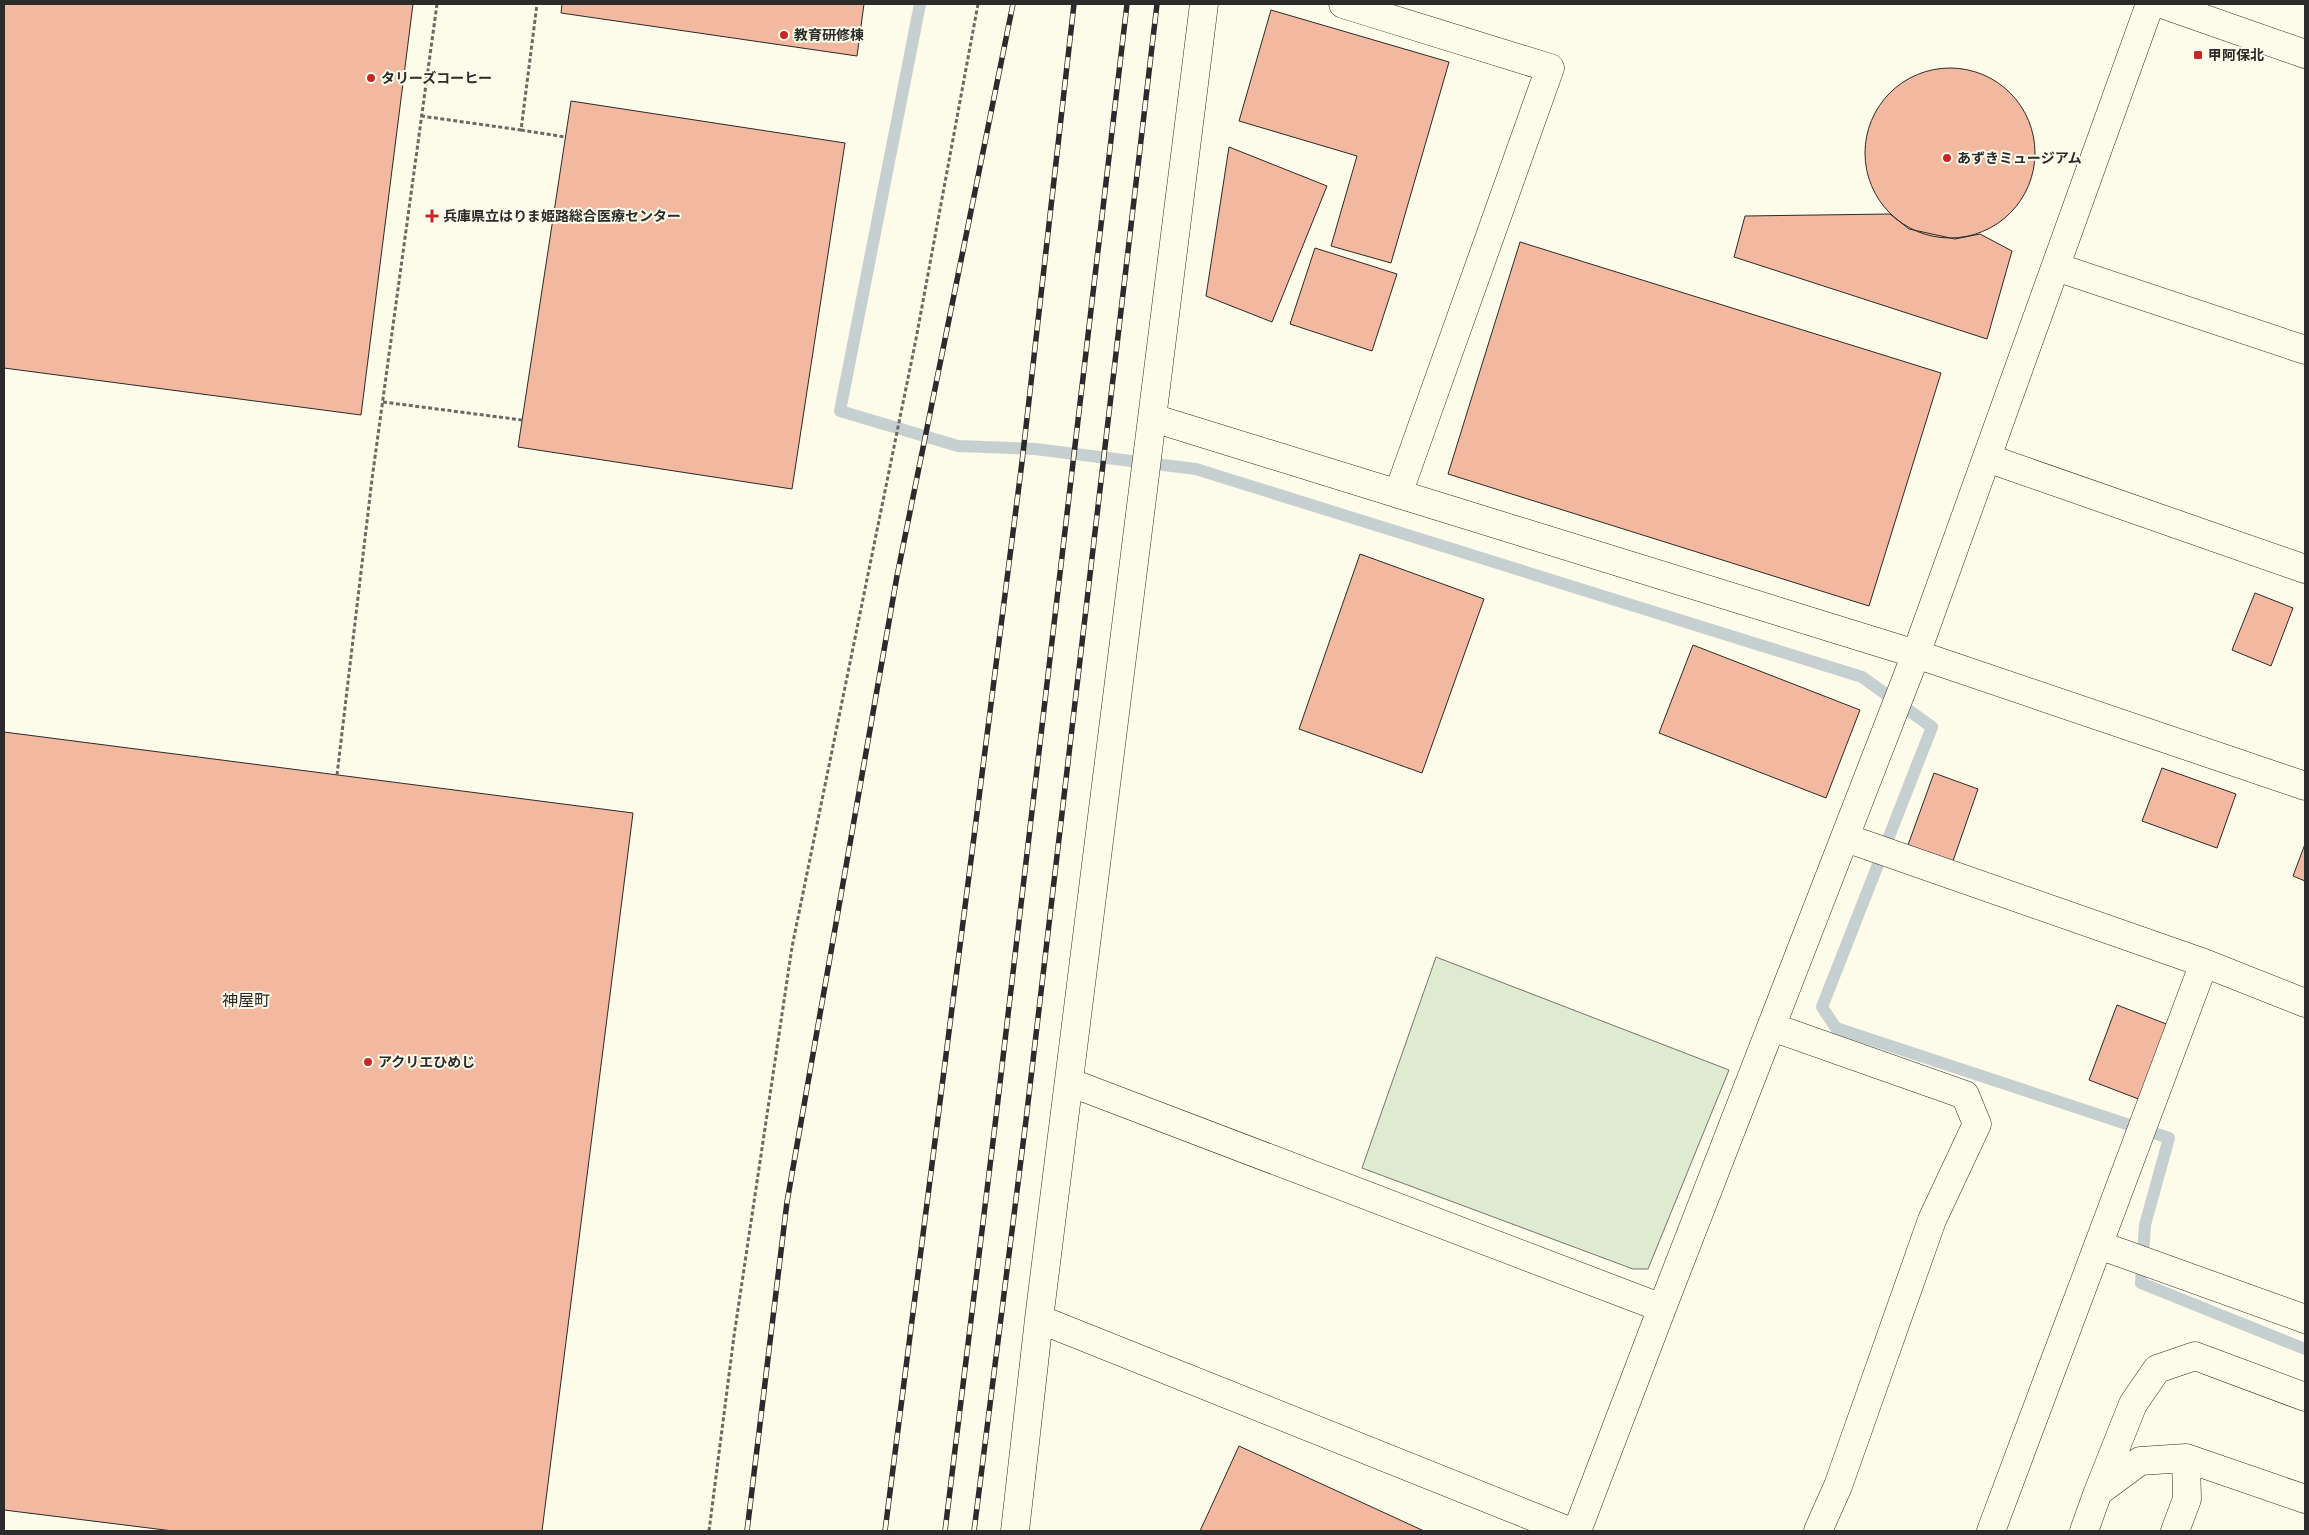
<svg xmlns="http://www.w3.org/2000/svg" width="2309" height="1535" font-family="'Archivo Narrow','Noto Sans JP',sans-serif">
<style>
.green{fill:#deebd1;stroke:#74746e}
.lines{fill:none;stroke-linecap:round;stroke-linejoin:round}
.stream{stroke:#c7d0d0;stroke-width:12}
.building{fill:#f2b8a0;stroke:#2b2b2b}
.minor-casing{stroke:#2b2b2b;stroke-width:29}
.path{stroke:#6a6964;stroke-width:3;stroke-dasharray:4 2.5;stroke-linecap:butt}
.minor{stroke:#fdfbea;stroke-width:28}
.rail-casing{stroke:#2b2b2b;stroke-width:5.5}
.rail{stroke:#fdfbea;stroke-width:4;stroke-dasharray:11;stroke-linecap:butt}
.poi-dot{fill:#c62828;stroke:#fdfbea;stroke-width:2}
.labels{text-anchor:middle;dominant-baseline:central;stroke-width:4;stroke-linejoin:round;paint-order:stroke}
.poi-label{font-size:14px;font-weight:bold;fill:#2b2b2b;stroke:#fdfbea;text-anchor:start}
.quarter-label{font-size:16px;fill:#2b2b2b;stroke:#fdfbea}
</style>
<rect width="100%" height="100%" fill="#fdfbea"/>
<!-- green -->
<path class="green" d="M1436 957 1729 1070 1648 1269H1633L1362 1168Z"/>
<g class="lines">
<!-- stream -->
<path class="stream" d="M920 4 840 411 958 446 1035 449 1196 469 1862 677 1932 727 1822 1007 1836 1028 2169 1138 2145 1225 2141 1283 2305 1349"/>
</g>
<!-- building -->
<path class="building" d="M4 4H413L361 415 4 368Z
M562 4H864L857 56 561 13Z
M1271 10 1449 62 1391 263 1331 246 1357 156 1239 121Z
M1865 153a85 85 0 1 1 170 0a85 85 0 1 1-170 0Z
M571 101 845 143 792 489 518 447Z
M1229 147 1327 186 1272 322 1206 296Z
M1890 214 1909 229 1955 239 1980 234 2012 251 1987 339 1734 257 1745 216Z
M1520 242 1941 373 1869 606 1448 474Z
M1315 248 1397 274 1372 351 1290 324Z
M1360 554 1484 599 1422 773 1299 729Z
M2255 593 2293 608 2271 666 2232 650Z
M1693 645 1860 710 1826 798 1659 733Z
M4 732 633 813 542 1531H173L4 1510Z
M2162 768 2236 794 2217 848 2142 821Z
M1934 773 1978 789 1953 861 1908 845Z
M2305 844V881L2293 876Z
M2117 1005 2169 1025 2141 1100 2089 1080Z
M1239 1446 1424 1531H1200Z"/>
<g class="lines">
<defs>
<path id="minor" d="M1343 4 1550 68 1398 494
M2162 4 2305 54
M2056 267 2305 350
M1153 418 1916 654 2305 786
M1987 458 2305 569
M1846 838 2204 963 2305 1003
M1772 1027 1965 1095 1977 1124 1932 1220 1838 1486 1818 1531
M1069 1082 1662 1308
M2099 1245 2305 1319
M1039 1319 1569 1531
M2098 1492 2133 1404 2157 1369 2195 1356 2305 1397
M1015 1531 1039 1319 1204 4
M1577 1531 1662 1308 1916 654 2150 4
M1991 1531 2204 963
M2084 1531 2098 1492 2140 1461 2186 1458 2305 1499
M2175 1531 2187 1499 2186 1458"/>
</defs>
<!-- minor casing -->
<use href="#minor" class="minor-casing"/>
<!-- path -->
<path class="path" d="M421 116 521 130 537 4
M521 130 565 137
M383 402 522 420
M337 775 372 479 437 4
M709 1531 734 1336 792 947 916 339 978 4"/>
<!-- minor -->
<use href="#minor" class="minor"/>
<defs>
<path id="rail" d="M747 1531 787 1202 897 576 1013 4
M885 1531 1022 462 1074 4
M945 1531 996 1117 1127 4
M974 1531 1026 1120 1157 4"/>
</defs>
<!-- rail casing -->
<use href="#rail" class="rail-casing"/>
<!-- rail -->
<use href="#rail" class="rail"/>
</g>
<!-- markers -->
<g class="poi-dot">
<circle cx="784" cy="35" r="5"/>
<rect x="2193" y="50" width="10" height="10" rx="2.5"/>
<circle cx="371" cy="78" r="5"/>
<circle cx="1947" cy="158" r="5"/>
<path d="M429.5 208.5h5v5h5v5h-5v5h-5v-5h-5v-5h5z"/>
<circle cx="368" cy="1062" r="5"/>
</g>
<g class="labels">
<!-- poi labels -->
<g class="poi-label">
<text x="794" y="35">教育研修棟</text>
<text x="2208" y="55">甲阿保北</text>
<text x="381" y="78">タリーズコーヒー</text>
<text x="1957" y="158">あずきミュージアム</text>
<text x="443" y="216">兵庫県立はりま姫路総合医療センター</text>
<text x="378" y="1062">アクリエひめじ</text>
</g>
<!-- quarter labels -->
<g class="quarter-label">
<text x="246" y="1000">神屋町</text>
</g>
</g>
<!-- border -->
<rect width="2309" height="1535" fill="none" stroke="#2b2b2b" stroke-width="10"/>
</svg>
